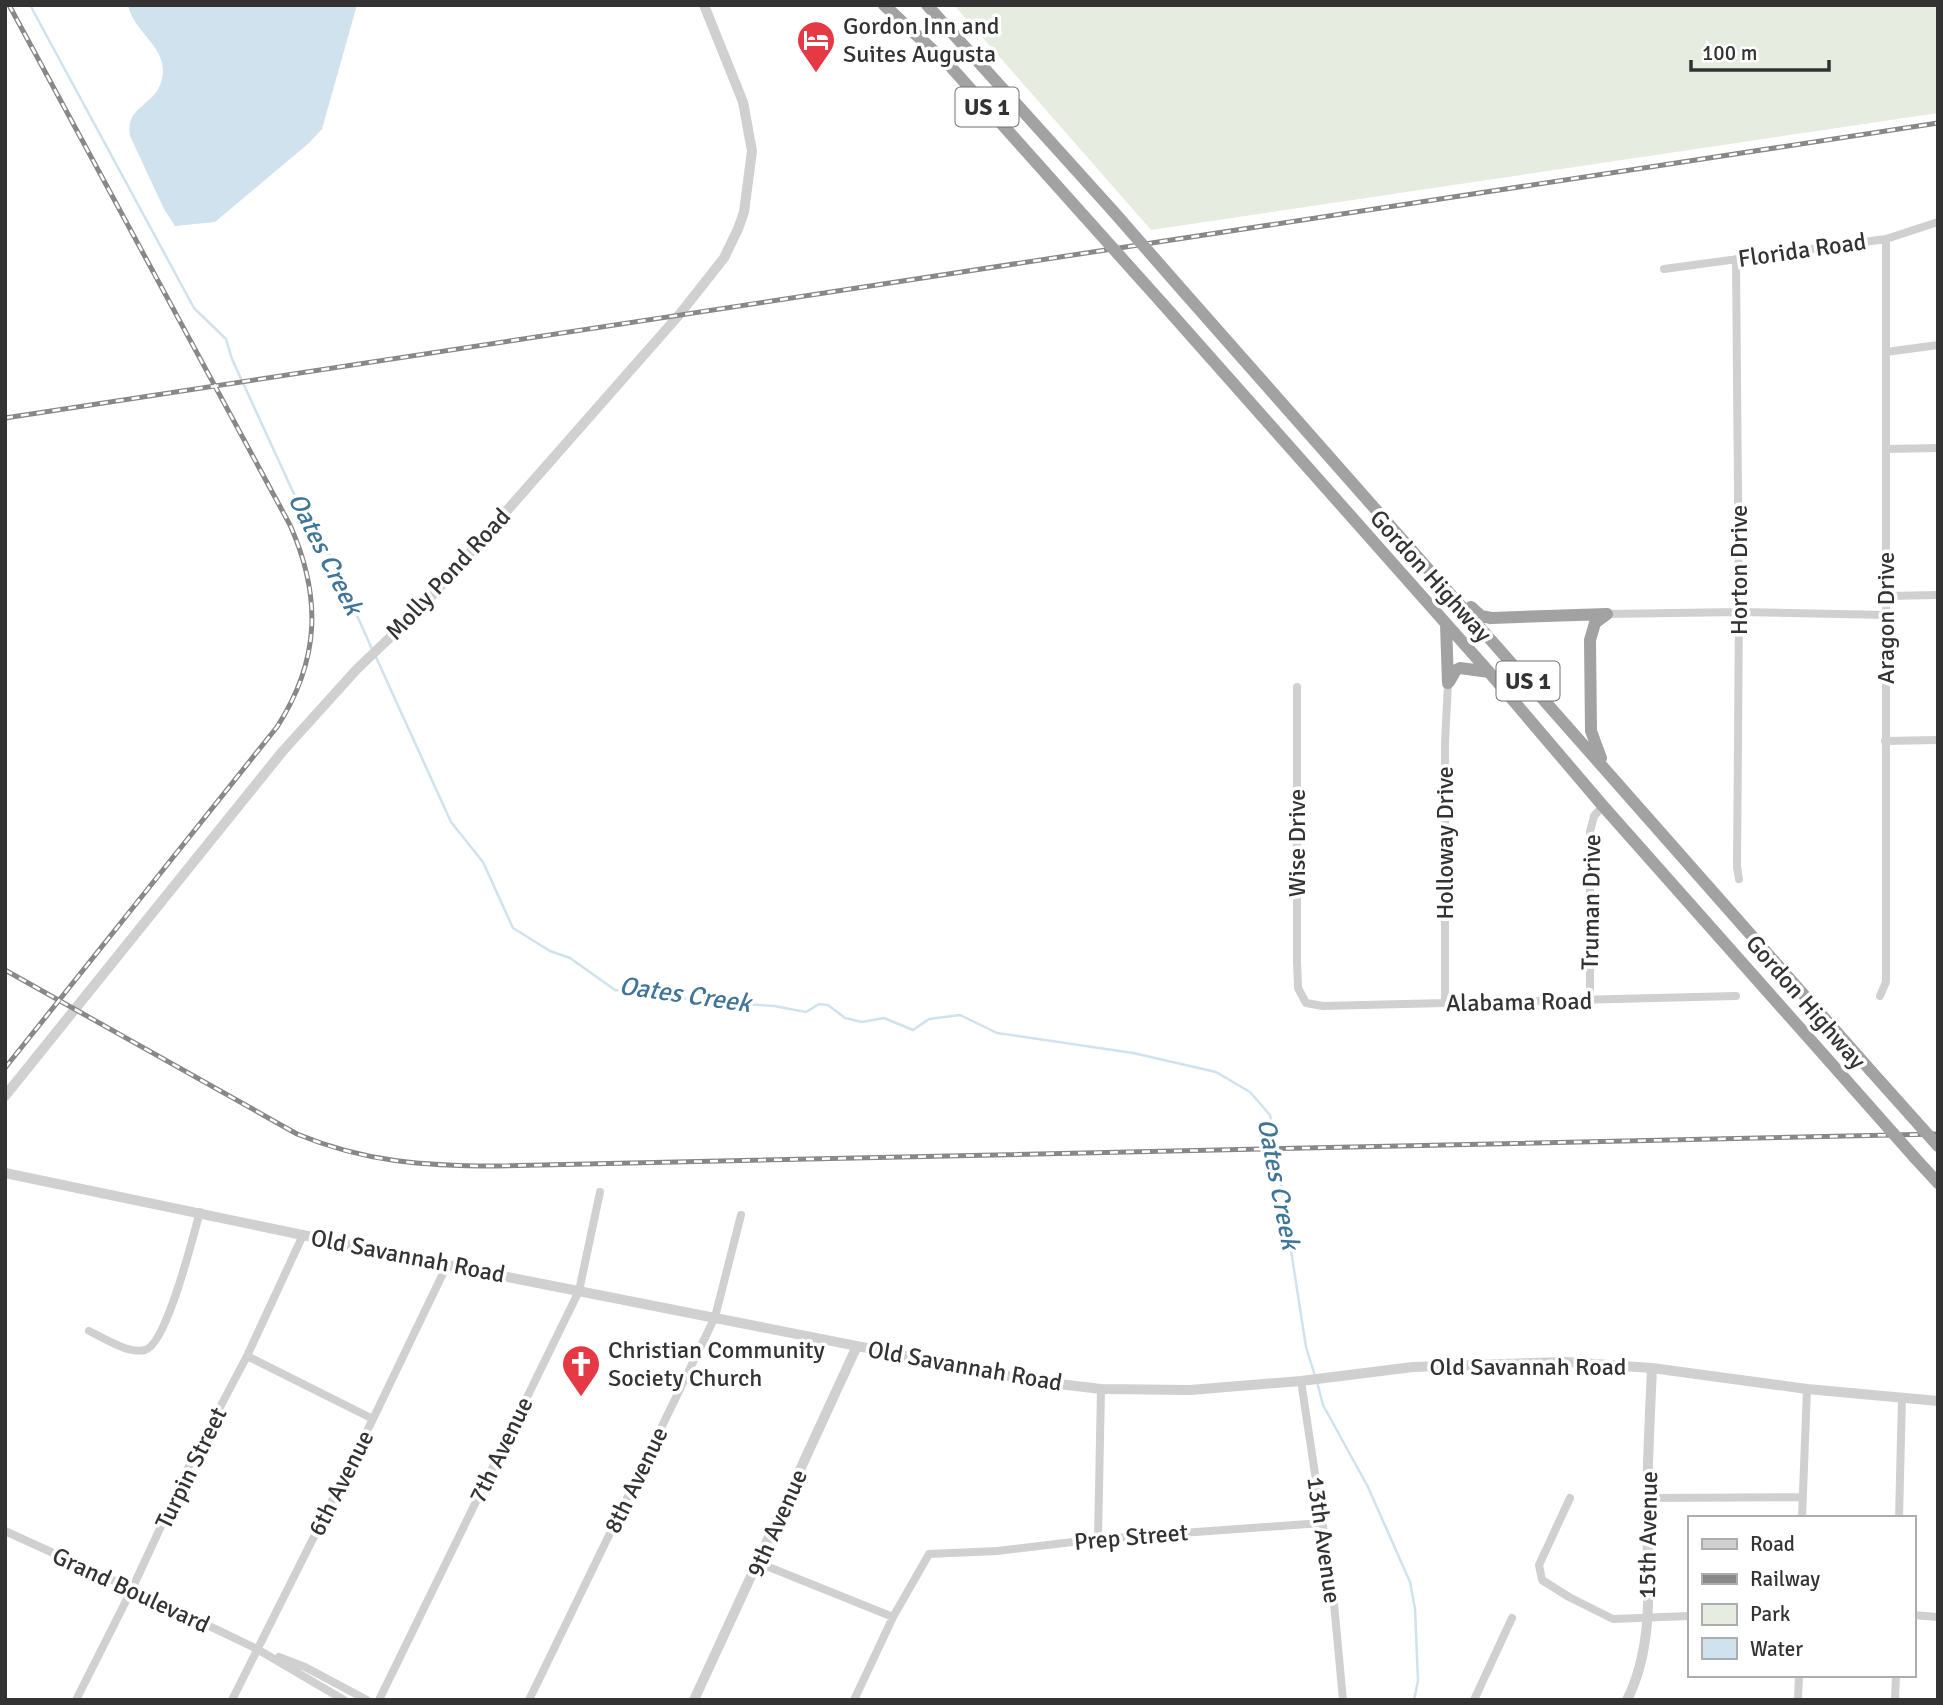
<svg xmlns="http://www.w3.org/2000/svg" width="1943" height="1705" font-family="Signika,sans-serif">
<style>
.green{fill:#e6ecdf}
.water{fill:#cfe2ee}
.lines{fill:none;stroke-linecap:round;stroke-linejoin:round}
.stream{stroke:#cfe2ee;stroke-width:2.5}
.minor{stroke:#d0d0d0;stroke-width:8}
.tertiary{stroke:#d0d0d0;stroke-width:10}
.trunk{stroke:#a2a2a2;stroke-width:12}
.rail-casing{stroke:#888;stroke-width:5}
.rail{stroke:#fff;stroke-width:2.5;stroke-dasharray:8;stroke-linecap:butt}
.trunk-bridge{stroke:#a2a2a2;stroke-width:12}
.labels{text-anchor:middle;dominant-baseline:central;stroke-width:7;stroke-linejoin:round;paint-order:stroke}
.shield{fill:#fff;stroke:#707070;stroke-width:2}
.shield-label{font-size:23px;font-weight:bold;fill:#333}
.poi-label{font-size:24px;fill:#333;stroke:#fff;text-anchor:start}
.street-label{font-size:24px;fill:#333;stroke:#fff}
.water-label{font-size:26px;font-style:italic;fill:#3f7597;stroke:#fff}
</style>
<rect width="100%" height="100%" fill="#fff"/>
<!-- green -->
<path class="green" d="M954 5H1938V113L1151 230Z"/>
<!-- water -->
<path class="water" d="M128 5H357L322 129 309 143 215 222 175 226 164 209 130 136C124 103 161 107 163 72 164 45 133 31 128 5Z"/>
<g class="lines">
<!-- stream -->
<path class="stream" d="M30 5 194 308 226 339 232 359 294 494 325 544 372 649
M375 655 451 822 483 862 513 928 550 951 570 958 615 990 713 1002 774 1006 806 1012 819 1004 828 1005 845 1018 862 1022 884 1018 913 1030 929 1019 960 1015 997 1033 1133 1053 1216 1072 1250 1092 1270 1115 1306 1347 1315 1376
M1317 1382 1323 1405 1368 1487 1410 1582 1415 1609 1418 1681 1414 1700"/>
<!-- minor -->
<path class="minor" d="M1736 259 1739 612 1737 867 1739 879
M1664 269 1886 239 1938 222
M1886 352 1938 345
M1886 449 1938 448
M1886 596 1938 595
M1607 614 1739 612 1886 615
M1297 687V961L1298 988 1306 1003 1323 1006 1736 996
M1885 741 1938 740
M1880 996 1886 982V239
M1590 1001V832L1594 816 1603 806
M1445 1003V743L1448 683
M89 1331C104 1338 128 1354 145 1350 167 1344 193 1236 200 1212
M247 1356 373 1419
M1301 1381 1333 1593 1343 1700
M1570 1498 1539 1565 1542 1580 1569 1597 1613 1619 1689 1616
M1647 1498 1803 1497
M1802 1518 1807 1389
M1899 1518 1902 1397
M5 1531 132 1589 257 1649 344 1700
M1098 1539 1101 1389
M759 1563 893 1617
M1913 1615 1938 1617
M279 1657 305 1667 367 1700
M76 1700 132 1589 188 1468 247 1356 303 1235
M232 1700 373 1419 447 1265
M379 1700 579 1291 600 1192
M529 1700 715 1317 741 1215
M854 1700 893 1617 929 1554 997 1551 1098 1539 1322 1523
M1474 1700 1512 1618
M1798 1700 1799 1675
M1895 1700 1896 1675"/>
<!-- tertiary -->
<path class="tertiary" d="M5 1096 282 752 357 669 423 606 679 315 724 258 738 229 744 212 752 151 743 102 704 5
M5 1173 447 1265 1034 1381 1101 1389 1190 1390 1301 1381 1413 1367 1566 1362 1652 1368 1807 1389 1938 1401
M694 1700 857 1346
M1627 1700C1658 1639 1646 1563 1647 1497 1648 1454 1650 1411 1652 1368"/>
<!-- trunk -->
<path class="trunk" d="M884 5 950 66 1084 216
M927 5 1113 211
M1183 291 1871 1071
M1162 303 1489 672 1603 806 1838 1071
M1471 607 1481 616 1491 618 1607 614
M1446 624 1448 683
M1449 682 1456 670 1460 668 1489 672
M1601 758 1591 731 1590 640 1595 623 1607 614
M1915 1158 1938 1183"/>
<defs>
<path id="rail" d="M5 418 1938 123
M5 970 297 1134C365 1162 424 1166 496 1166L1938 1134
M5 1068 277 727C320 660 322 597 290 525L9 5"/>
</defs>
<!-- rail casing -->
<use href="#rail" class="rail-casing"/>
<!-- rail -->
<use href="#rail" class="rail"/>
<!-- trunk-bridge -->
<path class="trunk-bridge" d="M1113 211 1183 291
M1084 216 1162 303
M1838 1071 1915 1158
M1871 1071 1938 1146"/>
</g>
<!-- icons -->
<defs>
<symbol id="hotel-pin" viewBox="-11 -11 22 30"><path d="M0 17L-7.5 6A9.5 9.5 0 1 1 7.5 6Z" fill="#e63946" stroke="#fff"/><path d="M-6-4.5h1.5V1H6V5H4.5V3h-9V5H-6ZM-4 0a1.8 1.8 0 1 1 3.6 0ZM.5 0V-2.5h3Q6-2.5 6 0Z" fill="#fff"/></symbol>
<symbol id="church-pin" viewBox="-11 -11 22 30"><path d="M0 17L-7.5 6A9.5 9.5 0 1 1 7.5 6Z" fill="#e63946" stroke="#fff"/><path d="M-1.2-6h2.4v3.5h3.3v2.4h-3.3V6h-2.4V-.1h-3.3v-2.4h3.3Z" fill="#fff"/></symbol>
</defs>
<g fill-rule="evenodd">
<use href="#hotel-pin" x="794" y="18" width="44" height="60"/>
<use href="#church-pin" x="559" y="1342" width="44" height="60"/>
</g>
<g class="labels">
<!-- shield labels -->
<g class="shield">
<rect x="955.5" y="87.5" width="63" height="39" rx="5"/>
<rect x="1496.5" y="661.5" width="63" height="39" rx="5"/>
</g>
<g class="shield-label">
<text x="987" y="107">US 1</text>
<text x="1528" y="681">US 1</text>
</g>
<!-- poi labels -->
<g class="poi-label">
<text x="843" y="26">Gordon Inn and<tspan x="843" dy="28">Suites Augusta</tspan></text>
<text x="608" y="1350">Christian Community<tspan x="608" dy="28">Society Church</tspan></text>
</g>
<!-- street labels -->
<g class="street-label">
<text transform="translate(1802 250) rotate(-8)">Florida Road</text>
<text transform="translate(1739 570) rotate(-90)">Horton Drive</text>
<text transform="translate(448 574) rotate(-47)">Molly Pond Road</text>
<text transform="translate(1431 576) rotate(48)">Gordon Highway</text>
<text transform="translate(1886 618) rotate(-90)">Aragon Drive</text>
<text transform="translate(1297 843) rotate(-90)">Wise Drive</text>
<text transform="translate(1445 843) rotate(-90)">Holloway Drive</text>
<text transform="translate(1591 902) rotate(-89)">Truman Drive</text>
<text transform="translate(1519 1002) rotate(-1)">Alabama Road</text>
<text transform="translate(1806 1002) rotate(49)">Gordon Highway</text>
<text transform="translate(408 1256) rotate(11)">Old Savannah Road</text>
<text transform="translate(965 1366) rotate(10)">Old Savannah Road</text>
<text x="1528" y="1367">Old Savannah Road</text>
<text transform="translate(501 1450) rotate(-64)">7th Avenue</text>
<text transform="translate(191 1468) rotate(-64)">Turpin Street</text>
<text transform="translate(636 1480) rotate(-64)">8th Avenue</text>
<text transform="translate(341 1483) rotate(-63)">6th Avenue</text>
<text transform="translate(777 1523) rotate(-66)">9th Avenue</text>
<text transform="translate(1648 1535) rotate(-89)">15th Avenue</text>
<text transform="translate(1131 1537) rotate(-5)">Prep Street</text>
<text transform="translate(1324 1540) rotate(82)">13th Avenue</text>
<text transform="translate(131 1590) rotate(25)">Grand Boulevard</text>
</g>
<!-- water labels -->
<g class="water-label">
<text transform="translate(325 554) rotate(63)">Oates Creek</text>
<text transform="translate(685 995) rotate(8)">Oates Creek</text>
<text transform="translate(1278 1184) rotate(79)">Oates Creek</text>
</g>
</g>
<!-- border -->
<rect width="1943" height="1705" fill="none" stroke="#333333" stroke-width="14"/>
<!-- legend -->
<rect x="1688" y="1516" width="228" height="161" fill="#ffffff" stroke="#adadad" stroke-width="2"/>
<rect x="1702" y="1539" width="35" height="10" fill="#d0d0d0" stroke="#adadad" stroke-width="2"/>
<text x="1750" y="1551" font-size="21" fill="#333333">Road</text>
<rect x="1702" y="1574" width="35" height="10" fill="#888888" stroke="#adadad" stroke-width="2"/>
<text x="1750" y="1586" font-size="21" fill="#333333">Railway</text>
<rect x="1702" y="1604" width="35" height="21" fill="#e6ecdf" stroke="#adadad" stroke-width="2"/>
<text x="1750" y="1621" font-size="21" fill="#333333">Park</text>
<rect x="1702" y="1638" width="35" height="21" fill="#cfe2ee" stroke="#adadad" stroke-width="2"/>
<text x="1750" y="1656" font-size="21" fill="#333333">Water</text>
<!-- scale -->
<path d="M1691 60v10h138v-10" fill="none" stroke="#333333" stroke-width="3.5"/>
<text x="1702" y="60" font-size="21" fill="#333333" stroke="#ffffff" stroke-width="5" paint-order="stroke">100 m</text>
</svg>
